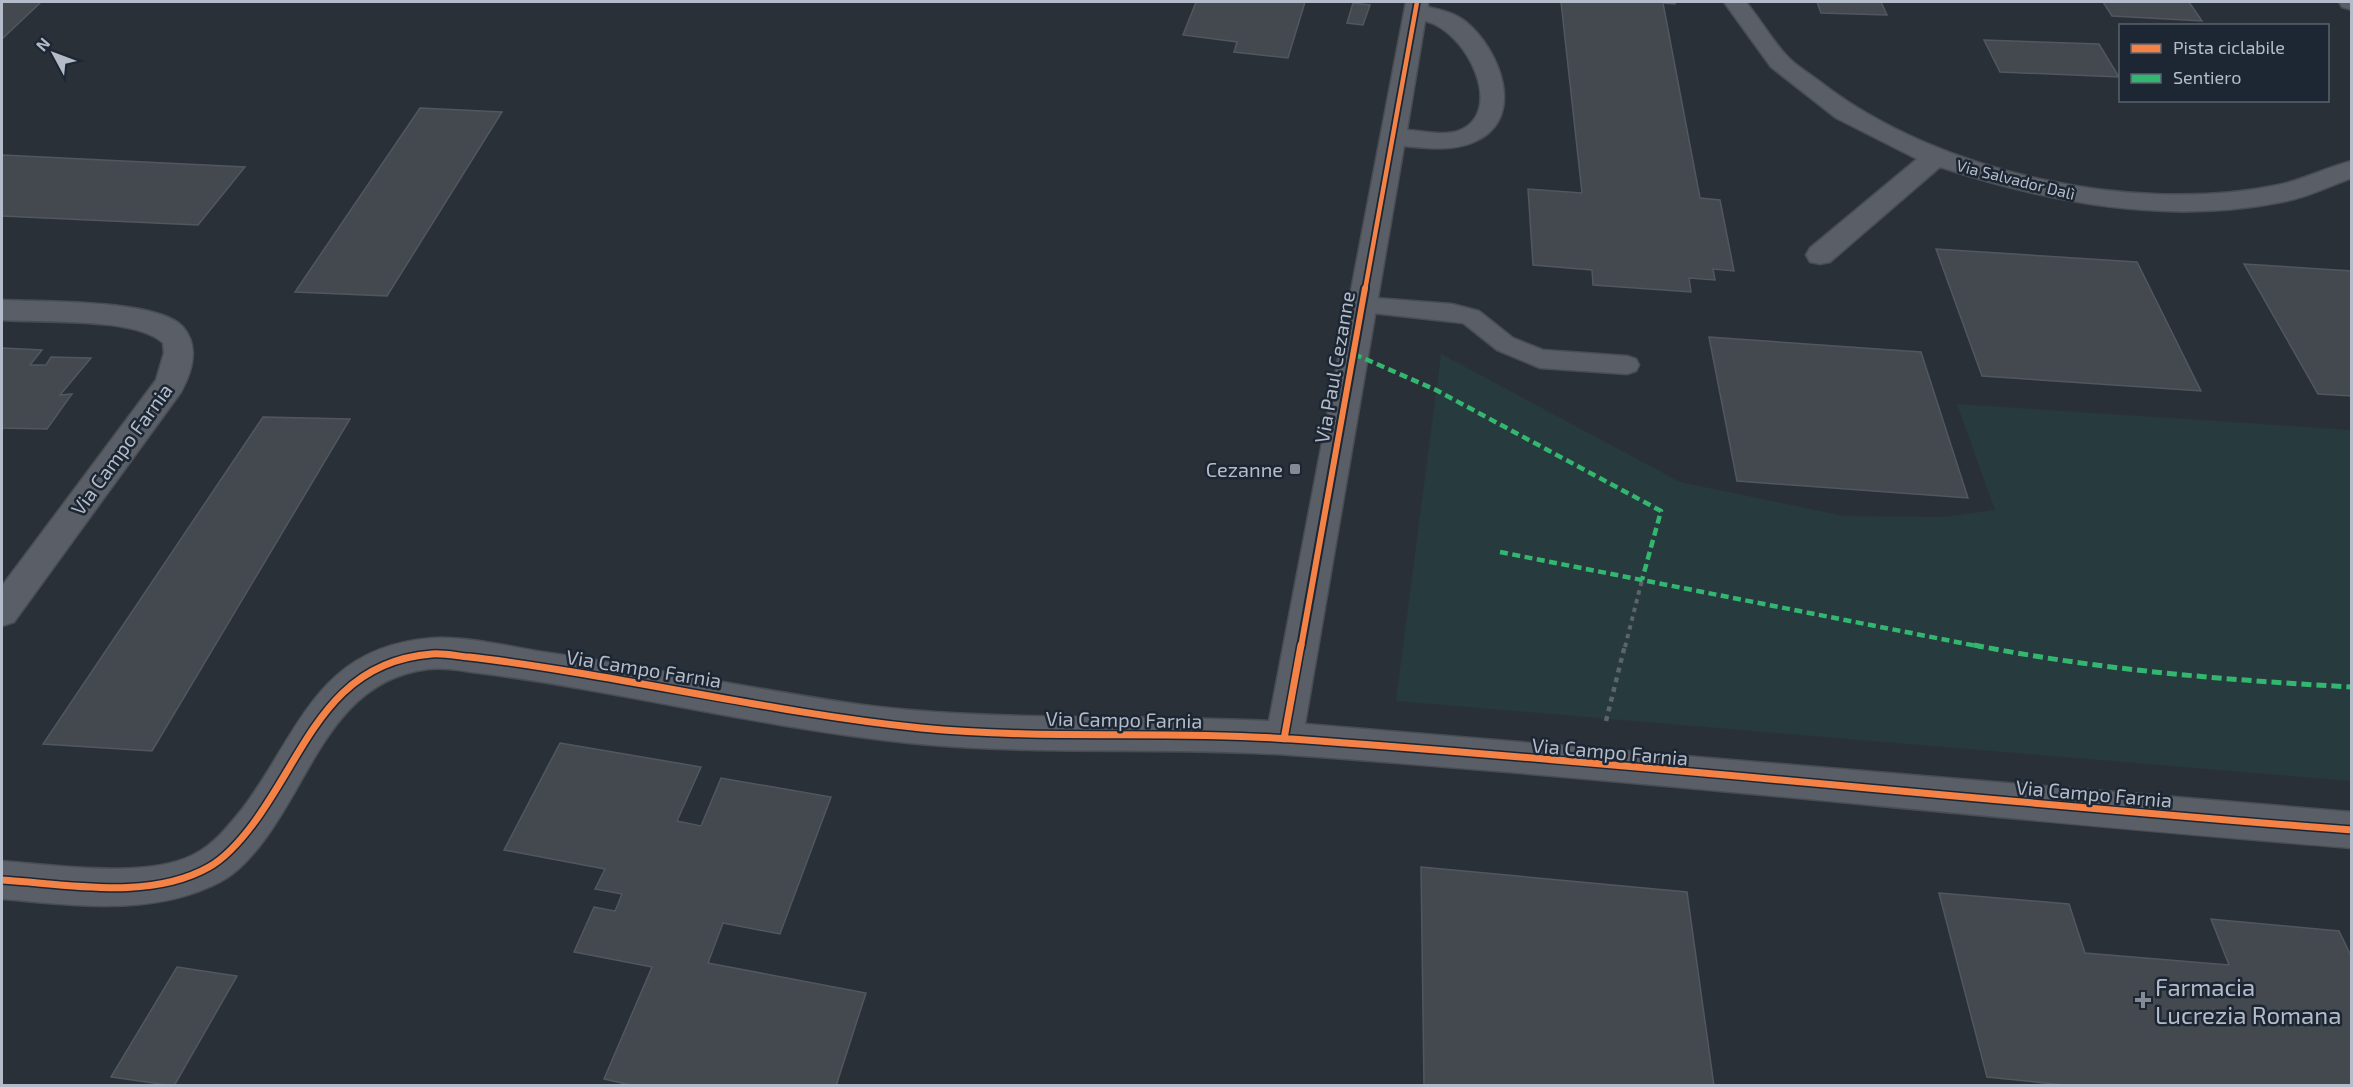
<svg xmlns="http://www.w3.org/2000/svg" width="2353" height="1087" font-family="'Exo 2',sans-serif">
<style>
.green{fill:#273a3e}
.building{fill:#444950;stroke:#52575f;stroke-width:1.5}
.lines{fill:none;stroke-linecap:round;stroke-linejoin:round}
.service-casing{stroke:#484c53;stroke-width:3}
.minor-casing{stroke:#484c53;stroke-width:3}
.path-far1{stroke:#5d636a;stroke-width:4;stroke-dasharray:4.5 4.5;stroke-linecap:butt}
.path{stroke:#5d636a;stroke-width:4.5;stroke-dasharray:5 5;stroke-linecap:butt}
.service{fill:#5a5e66;fill-rule:evenodd}
.minor{fill:#5a5e66;fill-rule:evenodd}
.quiet-far1{stroke:#33b770;stroke-width:4.5;stroke-dasharray:8 4.5;stroke-linecap:butt}
.quiet{stroke:#33b770;stroke-width:5;stroke-dasharray:10 5;stroke-linecap:butt}
.cycleway-far2-casing{stroke:#1d2633;stroke-width:8}
.cycleway-far1-casing{stroke:#1d2633;stroke-width:10}
.cycleway-casing{stroke:#1d2633;stroke-width:10}
.cycleway-far2{stroke:#f48246;stroke-width:4.5}
.cycleway-far1{stroke:#f48246;stroke-width:6}
.cycleway{stroke:#f48246;stroke-width:7}
.poi-dot{fill:#848b96;stroke:#1d2633;stroke-width:2}
.labels{text-anchor:middle;dominant-baseline:central;stroke-width:5;stroke-linejoin:round;paint-order:stroke}
.far-street-label{font-size:16px;fill:#b4bcc9;stroke:#1d2633}
.street-label{font-size:20px;fill:#b4bcc9;stroke:#1d2633}
.poi-label{font-size:20px;fill:#b4bcc9;stroke:#1d2633;text-anchor:end}
.near-poi-label{font-size:24px;fill:#b4bcc9;stroke:#1d2633;text-anchor:start}
</style>
<rect width="100%" height="100%" fill="#2a3038"/>
<!-- green -->
<path class="green" d="M1441 354 1680 482 1844 516 1944 517 1995 510 1957 404 2351 430V781L1396 701Z"/>
<!-- building -->
<path class="building" d="M2 2H41L2 39Z
M1196 2H1305L1288 58 1234 52 1237 42 1183 35Z
M1561 2H1674L1675 4 1663 3 1700 198 1720 200 1734 271 1713 269 1715 280 1689 278 1691 292 1593 285 1592 270 1533 265 1528 189 1582 193Z
M1817 2H1881L1887 15 1821 13Z
M2103 2H2189L2202 21 2112 16Z
M1353 3 1370 5 1363 25 1347 23Z
M1984 40 2099 44 2119 77 2000 72Z
M420 108 502 112 387 296 295 292Z
M2 155 245 167 198 225 2 216Z
M1936 249 2137 262 2201 391 1982 376Z
M2244 264 2352 271V396L2318 394Z
M1709 337 1921 352 1968 498 1737 481Z
M2 348 42 350 30 365H46L51 357 91 358 60 395 72 394 47 429 2 428Z
M263 417 350 419 152 751 43 744Z
M560 743 701 767 677 821 701 826 721 778 831 797 780 934 723 923 708 963 866 993 836 1086H635L604 1079 652 967 574 952 594 907 615 911 622 894 595 889 605 869 504 850Z
M1421 867 1687 892 1714 1086H1424Z
M1939 893 2069 904 2085 953 2229 965 2211 919 2339 931 2352 958V1086H2074L1987 1077Z
M177 967 237 976 174 1086 111 1077Z"/>
<g class="lines">
<defs>
<path id="service" d="M1362 297 1452 304 1479 311 1513 338 1543 350 1627 356 1636 359 1639 365 1636 371 1627 374 1540 368 1497 350 1463 323 1354 311 1350 305 1354 299Z"/>
<path id="minor" d="M1406 2H1428V7C1441 10 1455 13 1466 22 1499 49 1527 117 1476 141 1454 152 1427 148 1404 146L1305 724 2352 812V848C1998 820 1644 780 1290 755 1171 747 1051 755 931 745 812 735 694 708 577 688 544 682 511 677 479 673 463 671 445 667 429 669 335 680 314 773 265 839 253 855 239 872 220 882 153 917 74 905 2 899V861C55 865 145 879 193 855 214 845 229 825 243 808 301 730 317 646 434 638 463 636 513 647 543 652 650 667 756 690 863 705 998 722 1133 714 1269 721ZM1425 21C1467 30 1507 113 1458 131 1443 136 1422 131 1407 130Z
M1724 2H1746C1760 19 1772 40 1787 56 1797 67 1812 75 1823 84 1939 173 2135 215 2278 185 2303 180 2327 167 2352 161V178C2329 186 2306 198 2282 202 2166 225 2051 203 1940 167L1830 262 1820 264 1810 262 1806 255 1810 248 1917 159 1836 118 1771 67Z
M2339 2H2352V10L2342 7Z
M2 300C40 302 158 299 183 327 200 347 192 372 181 392L14 622 2 626V586L156 380 164 353 163 343C136 317 40 323 2 320Z"/>
</defs>
<!-- service casing -->
<use href="#service" class="service-casing"/>
<!-- minor casing -->
<use href="#minor" class="minor-casing"/>
<!-- path-far1 -->
<path class="path-far1" d="M1625 647 1642 580"/>
<!-- path -->
<path class="path" d="M1606 721 1625 645"/>
<!-- service -->
<use href="#service" class="service"/>
<!-- minor -->
<use href="#minor" class="minor"/>
<!-- quiet-far1 -->
<path class="quiet-far1" d="M1354 354 1436 390 1661 511 1642 580
M1500 552 1982 647"/>
<!-- quiet -->
<path class="quiet" d="M1974 645C2099 670 2225 680 2352 687"/>
<defs>
<path id="cycleway-far2" d="M1365 290 1417 2"/>
<path id="cycleway-far1" d="M1301 647 1365 288"/>
<path id="cycleway" d="M1284 739 1301 645
M2 880C67 884 149 901 209 867 227 857 241 840 253 824 306 753 327 662 432 654 444 653 457 656 469 657 506 661 542 667 579 673 693 692 806 716 921 728 1044 740 1168 730 1292 739 1646 764 1998 803 2352 830"/>
</defs>
<!-- cycleway-far2 casing -->
<use href="#cycleway-far2" class="cycleway-far2-casing"/>
<!-- cycleway-far1 casing -->
<use href="#cycleway-far1" class="cycleway-far1-casing"/>
<!-- cycleway casing -->
<use href="#cycleway" class="cycleway-casing"/>
<!-- cycleway-far2 -->
<use href="#cycleway-far2" class="cycleway-far2"/>
<!-- cycleway-far1 -->
<use href="#cycleway-far1" class="cycleway-far1"/>
<!-- cycleway -->
<use href="#cycleway" class="cycleway"/>
</g>
<!-- markers -->
<g class="poi-dot">
<rect x="1289" y="463" width="12" height="12" rx="3"/>
<path d="M2140 991h6v6h6v6h-6v6h-6v-6h-6v-6h6z"/>
</g>
<g class="labels">
<!-- far-street labels -->
<g class="far-street-label">
<text transform="translate(2016 179) rotate(14)">Via Salvador Dalì</text>
</g>
<!-- street labels -->
<g class="street-label">
<text transform="translate(1334 367) rotate(-80)">Via Paul Cezanne</text>
<text transform="translate(121 449) rotate(-54)">Via Campo Farnia</text>
<text transform="translate(644 668) rotate(9)">Via Campo Farnia</text>
<text transform="translate(1124 719) rotate(1)">Via Campo Farnia</text>
<text transform="translate(1610 751) rotate(5)">Via Campo Farnia</text>
<text transform="translate(2094 793) rotate(5)">Via Campo Farnia</text>
</g>
<!-- poi labels -->
<g class="poi-label">
<text x="1283" y="469">Cezanne</text>
</g>
<!-- near-poi labels -->
<g class="near-poi-label">
<text x="2155" y="986">Farmacia<tspan x="2155" dy="28">Lucrezia Romana</tspan></text>
</g>
</g>
<!-- border -->
<rect width="2353" height="1087" fill="none" stroke="#b4bcc9" stroke-width="6"/>
<!-- legend -->
<rect x="2119" y="24" width="210" height="78" fill="#1d2633" stroke="#59626f" stroke-width="1.5"/>
<rect x="2131" y="44" width="30" height="9" fill="#f48246" stroke="#59626f" stroke-width="1.5"/>
<text x="2173" y="54" font-size="18" fill="#b4bcc9">Pista ciclabile</text>
<rect x="2131" y="74" width="30" height="9" fill="#33b770" stroke="#59626f" stroke-width="1.5"/>
<text x="2173" y="84" font-size="18" fill="#b4bcc9">Sentiero</text>
<!-- north arrow -->
<g transform="translate(54 54) rotate(311)" stroke="#1d2633" stroke-width="4.5" paint-order="stroke">
<path d="M0-4.5L10 22L0 15L-10 22Z" fill="#b4bcc9"/>
<text y="-9" font-size="16" font-weight="bold" text-anchor="middle" fill="#b4bcc9">N</text>
</g>
</svg>
